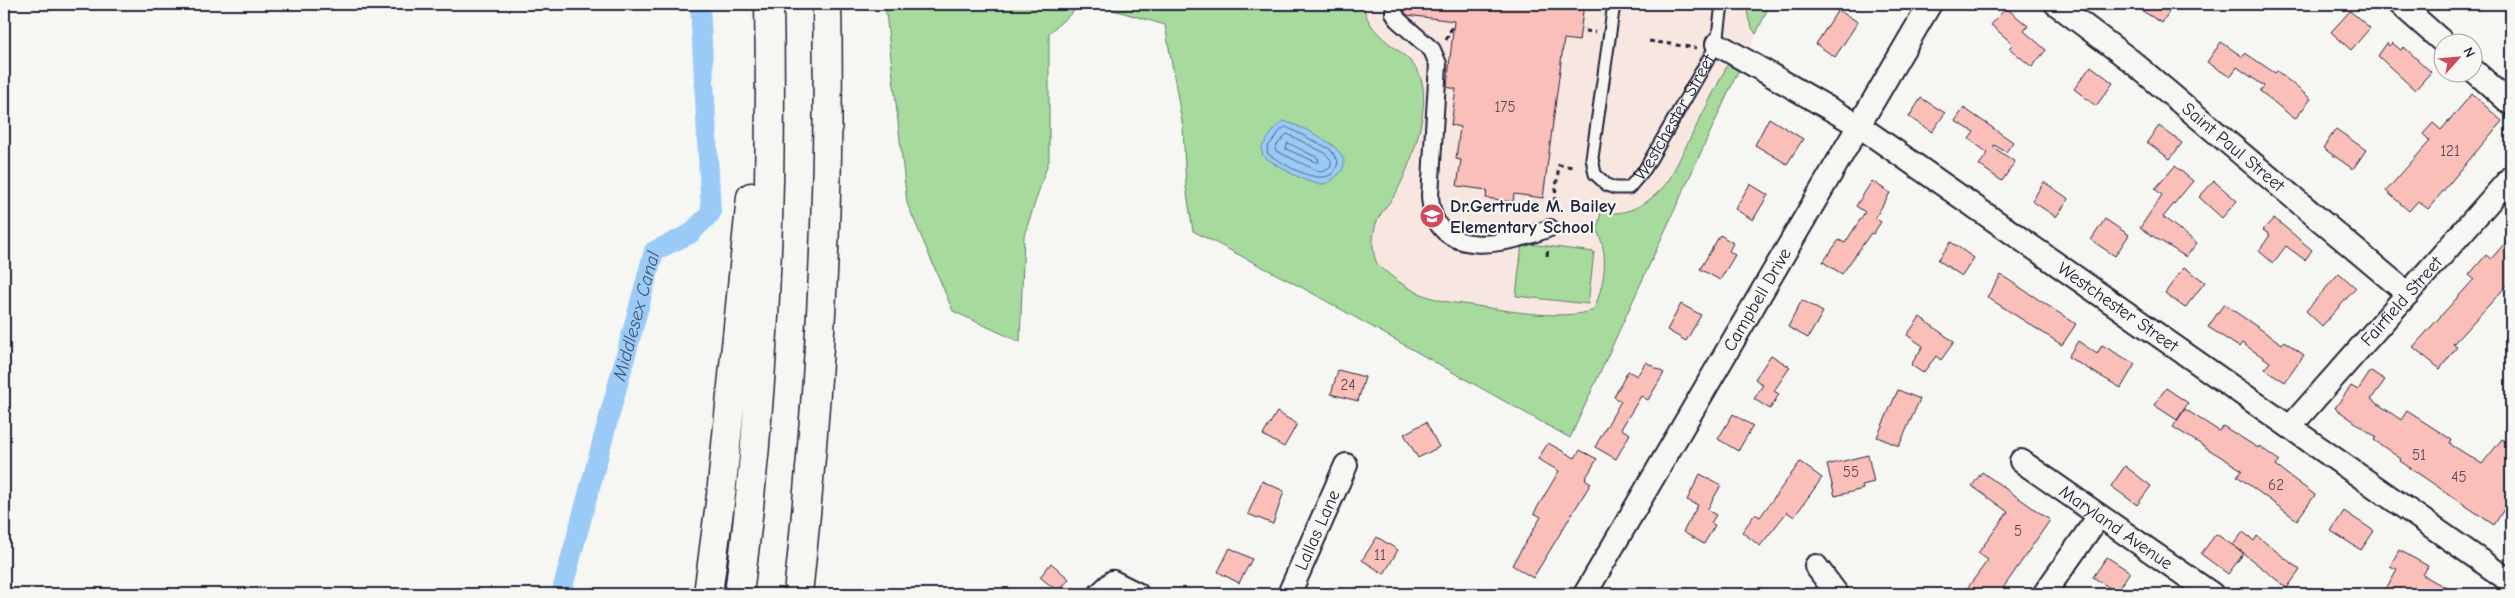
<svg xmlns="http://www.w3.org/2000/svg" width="2515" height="598" font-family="'Comic Neue',sans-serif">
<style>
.built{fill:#f8e6e1}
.green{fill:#a6db9d;stroke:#647e6c;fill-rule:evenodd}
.water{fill:#9acbf6;stroke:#6a87ab}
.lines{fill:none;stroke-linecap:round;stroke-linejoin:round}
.shore{stroke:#526686;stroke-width:1}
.canal{stroke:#9acbf6;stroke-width:20}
.building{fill:#fbbfb9;stroke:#22223b}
.service-casing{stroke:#22223b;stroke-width:15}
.pedestrian-casing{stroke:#22223b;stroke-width:20}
.minor-casing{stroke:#22223b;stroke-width:26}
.motorway-casing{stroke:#22223b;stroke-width:31}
.path{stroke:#22223b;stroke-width:3;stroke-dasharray:5 4;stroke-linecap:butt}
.service{stroke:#f6f6f2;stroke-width:11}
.pedestrian{stroke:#f6f6f2;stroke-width:16}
.minor{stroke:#f6f6f2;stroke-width:22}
.motorway{stroke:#f6f6f2;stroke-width:28}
.labels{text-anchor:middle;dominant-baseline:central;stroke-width:4.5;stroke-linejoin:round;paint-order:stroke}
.number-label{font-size:15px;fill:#58495a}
.street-label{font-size:18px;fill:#22223b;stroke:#f6f6f2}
.poi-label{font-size:18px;font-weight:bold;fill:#22223b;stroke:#f6f6f2;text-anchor:start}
.water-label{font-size:19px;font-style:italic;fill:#465573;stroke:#f6f6f2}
</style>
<rect width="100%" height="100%" fill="#f6f6f2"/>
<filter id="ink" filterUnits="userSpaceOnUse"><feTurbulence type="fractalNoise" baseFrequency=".02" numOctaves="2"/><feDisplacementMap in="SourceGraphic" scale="10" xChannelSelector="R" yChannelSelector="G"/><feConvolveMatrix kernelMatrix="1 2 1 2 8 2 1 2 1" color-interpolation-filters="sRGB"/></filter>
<g filter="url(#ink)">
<!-- built -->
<path class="built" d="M1283 4H1770L1570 438 1303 288 1193 231 1186 187Z"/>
<!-- green -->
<path class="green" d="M885 4H1082L1049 33V160L1024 236 1020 342 953 311 907 203Z
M1093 4H1363C1370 47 1417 47 1423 87 1427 119 1411 164 1396 193 1391 202 1381 211 1377 221 1372 233 1371 255 1378 265 1381 269 1387 272 1390 275 1412 293 1435 301 1463 304 1499 309 1561 322 1594 310 1604 283 1610 257 1597 230L1601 212C1628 218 1653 201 1669 180L1729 62 1740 67 1570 438 1303 288 1193 231 1186 187 1183 127 1165 25ZM1284 121 1333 145 1319 184 1274 164Z
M1748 4H1770L1756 34C1749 24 1746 15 1748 4Z
M1522 243 1594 252 1588 304 1516 296Z"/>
<!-- water -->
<path class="water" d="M1284 121C1300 126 1362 151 1339 174 1333 180 1327 185 1319 184 1302 182 1277 165 1263 156L1261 148 1276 127Z"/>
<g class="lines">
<!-- shore -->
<path class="shore" d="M1286 127 1330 149 1338 161C1333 196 1285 165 1268 154L1267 148 1280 131Z
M1287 134 1325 153 1331 160V167L1325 171 1320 172 1276 151 1275 148Z
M1288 143 1318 158 1319 162H1316L1286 149Z"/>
<!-- canal -->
<path class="canal" id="s1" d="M561 594 654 251 690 234 711 213 700 4"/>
</g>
<!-- building -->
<path class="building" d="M1405 4H1584L1579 41 1564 39 1543 198 1514 194 1513 202 1486 198 1487 190 1457 186 1461 160 1456 159 1460 127 1451 125 1456 89 1447 87 1454 21 1407 15 1404 11Z
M2131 4H2174L2162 23Z
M2006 8 2028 26 2024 31 2046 50 2032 67 2009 48 2013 44 1991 25Z
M1838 10 1858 22 1835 57 1816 44Z
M2350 11 2370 28 2351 50 2331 32Z
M2221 42 2243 57 2245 53 2275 73 2277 71 2311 99 2295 119 2260 91 2264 86 2237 67 2230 77 2207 62Z
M2387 43 2389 46 2392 43 2401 50 2404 47 2431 72 2415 90 2378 56Z
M2091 66 2113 83 2096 106 2074 89Z
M2472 94 2502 121 2428 209 2418 201 2409 211 2386 191 2430 141 2423 134 2433 123 2441 130Z
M1921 98 1945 113 1932 132 1909 117Z
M1964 108 2013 142 2006 152 1994 145 1993 147 2015 162 2002 181 1979 165 1988 153 1969 139 1974 132 1955 121Z
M1769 118 1803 139 1787 164 1755 145Z
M2159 126 2182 143 2170 159 2147 142Z
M2336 129 2366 150 2353 169 2323 148Z
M2175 166 2193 181 2163 217 2197 243 2186 257 2140 228 2162 195 2155 189Z
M1872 181 1890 193 1875 218 1881 222 1873 234 1871 233 1842 274 1823 262 1839 240 1845 243 1865 212 1856 206Z
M2214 181 2237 201 2222 218 2199 197Z
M2044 182 2069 199 2056 217 2032 201Z
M1750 184 1768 195 1753 220 1735 209Z
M2274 218 2312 250 2305 260 2286 246 2273 263 2259 251 2270 235 2263 230Z
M2105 219 2129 235 2115 256 2091 240Z
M1720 235 1733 243 1729 251 1735 255 1720 280 1700 269Z
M2511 236V281L2453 344 2457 347 2440 369 2413 347 2474 279 2469 275 2486 255 2491 259Z
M1951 242 1974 258 1962 276 1938 260Z
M2184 267 2205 282 2185 308 2165 293Z
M2339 273 2356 288 2322 326 2306 311Z
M2001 275 2076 324 2062 345 1987 297Z
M1802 300 1823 312 1808 338 1788 327Z
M1681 304 1701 315 1686 341 1667 330Z
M2224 304 2282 344 2284 341 2304 355 2285 382 2265 369 2270 362 2242 343 2239 347 2208 327Z
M1920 317 1954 342 1941 360 1936 356 1923 373 1911 365 1923 346 1907 335Z
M2078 341 2097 354 2102 345 2135 364 2121 388 2068 357Z
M1771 355 1790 367 1774 391 1779 394 1770 409 1754 399 1763 385 1755 379Z
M1646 362 1664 373 1648 400 1641 396 1621 429 1630 434 1616 459 1595 447 1621 401 1614 397 1628 371 1637 376Z
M1338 370 1365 377 1358 401 1331 394Z
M2371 371 2385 380 2371 399 2401 420 2407 411 2452 440 2450 444 2482 464 2502 439 2511 446V498L2494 525 2400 461 2401 459 2374 440 2376 437 2335 408 2351 386 2358 390Z
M2166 388 2188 403 2177 420 2154 405Z
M1898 390 1920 399 1899 446 1877 437Z
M2185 409 2219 431 2223 426 2258 448 2259 446 2280 461 2276 466 2315 495 2297 520 2237 476 2242 470 2173 427Z
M1277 412 1297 424 1284 447 1263 435Z
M1733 414 1753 426 1738 451 1718 439Z
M1426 422 1439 447 1418 458 1404 434Z
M1548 443 1575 458 1580 450 1597 459 1585 479 1591 483 1533 578 1512 565 1541 517 1534 513 1559 471 1538 459Z
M1868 455 1874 482 1862 485 1863 489 1835 496 1827 465Z
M1800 462 1822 478 1794 517 1787 512 1760 546 1742 532 1755 514 1760 517Z
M2125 466 2151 486 2137 505 2111 486Z
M1982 472 2050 520 1999 594H1963L1988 560 1978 553 2008 512 1972 486Z
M1700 474 1721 485 1707 510 1716 515 1711 523 1715 525 1704 544 1683 532 1698 505 1687 500Z
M1262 481 1284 491 1273 524 1248 514Z
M2344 511 2374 531 2361 550 2331 531Z
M2243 532 2254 541 2257 536 2300 570 2287 588 2233 545Z
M2216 534 2244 553 2228 574 2201 554Z
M1377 537 1398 550 1384 574 1362 560Z
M1230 548 1252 559 1239 583 1218 572Z
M2399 550 2428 566 2423 575 2457 594H2383L2397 569 2390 566Z
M2107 557 2130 572 2116 592 2093 577Z
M1051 563 1069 579 1058 592 1040 577Z"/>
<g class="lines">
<defs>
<g id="service">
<path id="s2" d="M1614 4 1592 158 1595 174 1607 185 1615 188H1629L1645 169 1717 44 1722 4"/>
</g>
<path id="pedestrian" d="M1395 4 1394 13 1398 20 1432 50 1438 64 1430 196C1434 264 1508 244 1550 228"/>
<g id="minor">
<path id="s3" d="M2056 4 2130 60 2408 294"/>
<path d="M2400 4 2443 42"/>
<path id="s4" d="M1717 44 1858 125 2511 582"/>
<path d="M2472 69 2511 104"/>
<path id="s5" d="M2290 427 2511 177"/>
<path id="s6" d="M2021 461 2212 594"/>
<path d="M1816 566 1837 594"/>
<path d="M1100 594 1113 582 1137 594"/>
<path id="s7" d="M1289 594 1346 465"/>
<path id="s8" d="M1585 594 1930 4"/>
<path d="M2044 594 2099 516"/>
</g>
<path id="motorway" d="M708 594 721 495 751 197
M739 594C764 399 773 200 769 4
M798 594C819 398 831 201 827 4"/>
</defs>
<!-- service casing -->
<use href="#service" class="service-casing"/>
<!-- pedestrian casing -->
<use href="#pedestrian" class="pedestrian-casing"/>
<!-- minor casing -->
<use href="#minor" class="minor-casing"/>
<!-- motorway casing -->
<use href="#motorway" class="motorway-casing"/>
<!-- path -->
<path class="path" d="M1585 31 1595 32
M1446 40 1453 25
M1649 41 1697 48
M1553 211 1559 165 1573 167
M1547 256 1548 247"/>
<!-- service -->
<use href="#service" class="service"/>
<!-- pedestrian -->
<use href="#pedestrian" class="pedestrian"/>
<!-- minor -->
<use href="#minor" class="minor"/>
<!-- motorway -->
<use href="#motorway" class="motorway"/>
</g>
</g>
<!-- icons -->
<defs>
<symbol id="school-disc" viewBox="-11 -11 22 22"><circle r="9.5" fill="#d1495b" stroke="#f6f6f2"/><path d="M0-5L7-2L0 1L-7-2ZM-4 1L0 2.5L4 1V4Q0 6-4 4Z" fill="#fff"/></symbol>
</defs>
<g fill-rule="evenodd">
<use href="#school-disc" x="1418" y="202" width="28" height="28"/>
</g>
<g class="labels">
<!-- number labels -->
<g class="number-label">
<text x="1505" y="107">175</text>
<text x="2450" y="151">121</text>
<text x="1348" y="385">24</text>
<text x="2419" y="455">51</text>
<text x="1851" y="472">55</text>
<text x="2459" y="477">45</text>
<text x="2276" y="485">62</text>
<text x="2018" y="531">5</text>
<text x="1380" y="555">11</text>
</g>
<!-- street labels -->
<g class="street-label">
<text stroke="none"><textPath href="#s2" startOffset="295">Westchester Street</textPath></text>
<text stroke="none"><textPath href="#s3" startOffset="228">Saint Paul Street</textPath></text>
<text stroke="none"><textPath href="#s8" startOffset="341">Campbell Drive</textPath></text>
<text stroke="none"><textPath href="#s5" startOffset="168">Fairfield Street</textPath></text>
<text stroke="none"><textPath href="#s4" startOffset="480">Westchester Street</textPath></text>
<text stroke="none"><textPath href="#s6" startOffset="116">Maryland Avenue</textPath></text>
<text stroke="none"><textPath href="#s7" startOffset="70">Lallas Lane</textPath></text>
</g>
<!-- poi labels -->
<g class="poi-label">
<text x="1450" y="206">Dr.Gertrude M. Bailey<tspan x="1450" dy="21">Elementary School</tspan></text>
</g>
<!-- water labels -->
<g class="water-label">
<text stroke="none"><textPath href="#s1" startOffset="288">Middlesex Canal</textPath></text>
</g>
</g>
<!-- margin -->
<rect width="2515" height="598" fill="none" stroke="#f6f6f2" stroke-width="20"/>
<rect x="10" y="10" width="2495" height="578" fill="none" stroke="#22223b" stroke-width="2" filter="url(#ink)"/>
<!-- north arrow -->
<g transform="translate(2458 58) rotate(63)"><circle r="24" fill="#f6f6f2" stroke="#a1a1a9"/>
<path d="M0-4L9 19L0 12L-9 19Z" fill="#d1495b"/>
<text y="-8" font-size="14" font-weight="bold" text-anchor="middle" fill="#22223b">N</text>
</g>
</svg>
